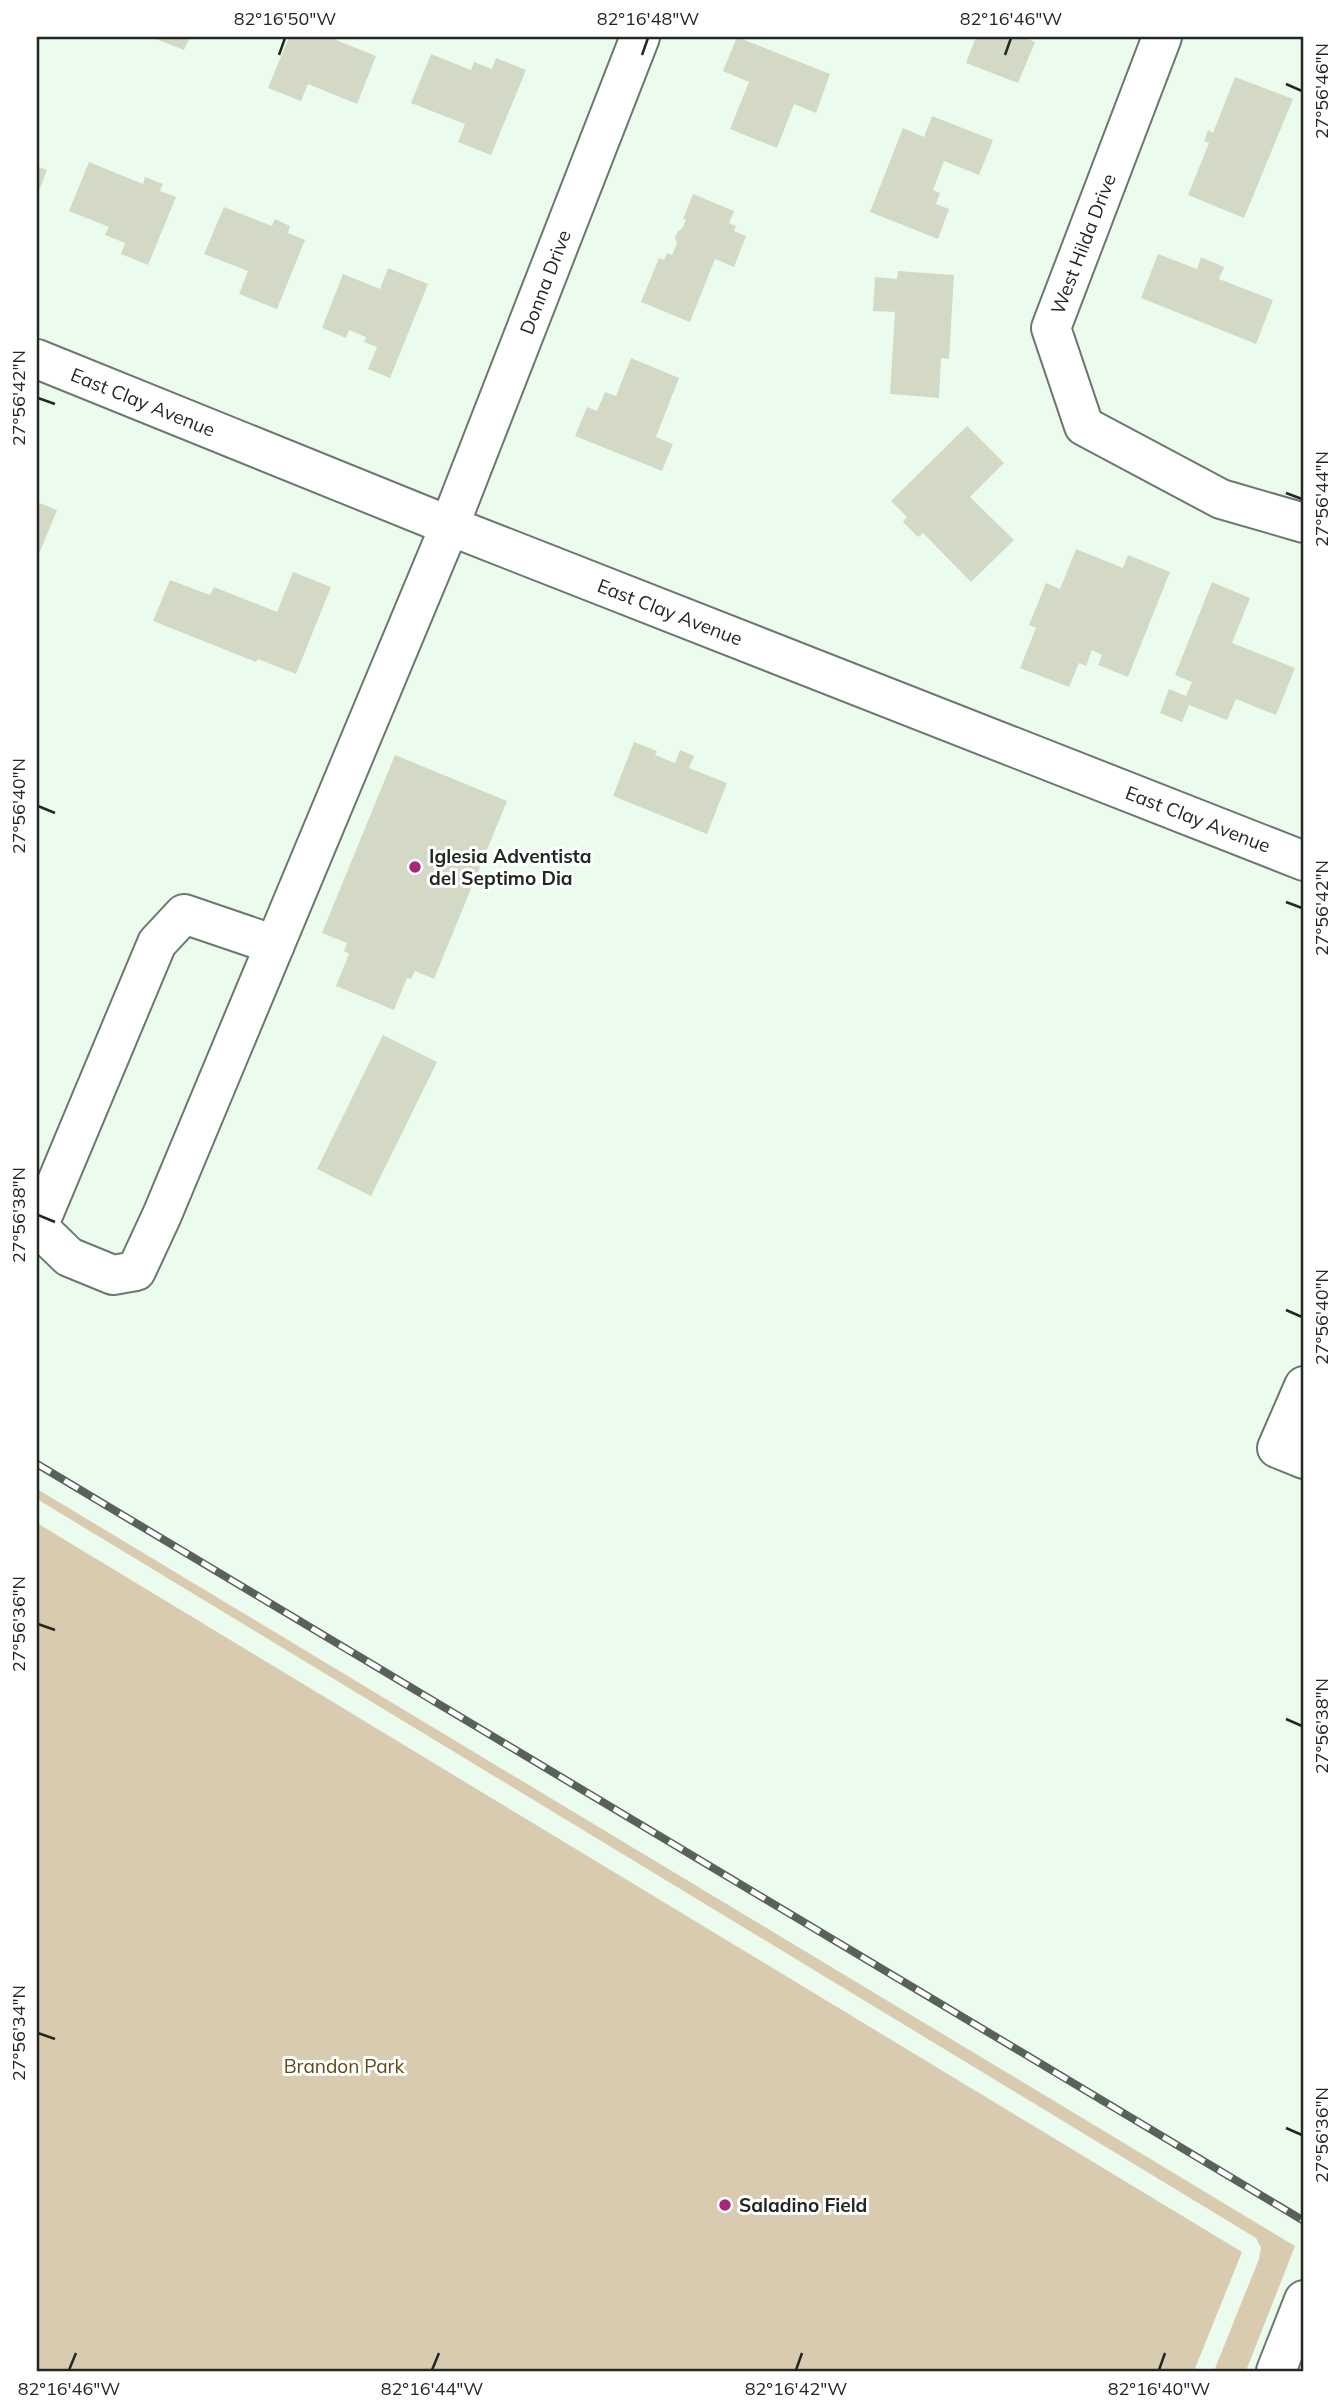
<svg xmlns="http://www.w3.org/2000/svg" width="1341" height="2408" font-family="Mulish,sans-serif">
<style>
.green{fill:#d9cbaf}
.building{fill:#d4d9c6}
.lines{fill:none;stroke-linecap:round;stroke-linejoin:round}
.minor-casing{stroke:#6a796c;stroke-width:42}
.minor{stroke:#fff;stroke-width:38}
.rail-casing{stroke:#59625a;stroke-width:8}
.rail{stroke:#fff;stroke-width:5;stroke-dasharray:16;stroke-linecap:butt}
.ticks{fill:none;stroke:#212822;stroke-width:2.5}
.poi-dot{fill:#a72776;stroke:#fff;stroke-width:2.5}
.labels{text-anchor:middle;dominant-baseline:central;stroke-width:6;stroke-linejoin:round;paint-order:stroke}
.street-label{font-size:19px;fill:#212822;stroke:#fff}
.poi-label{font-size:19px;font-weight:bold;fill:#212822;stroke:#fff;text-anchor:start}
.park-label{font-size:19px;fill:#5f480f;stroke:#fff}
.neatline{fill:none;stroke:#212822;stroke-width:2.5}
.ticks-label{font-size:18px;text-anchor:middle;fill:#212822}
</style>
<rect width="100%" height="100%" fill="#ebfcee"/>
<!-- green -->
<path class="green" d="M37 1489 1295 2246 1246 2371H1214L1259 2259 1261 2248 1256 2238 37 1499Z
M37 1523 1242 2252 1194 2371H37Z"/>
<!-- building -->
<path class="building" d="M151 37H190L184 50Z
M289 37H337L336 40 376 56 357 104 308 84 301 101 268 88Z
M737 37 830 74 816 113 794 104 777 148 730 129 749 82 723 71Z
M976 37H1029L1028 39 1035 42 1018 83 966 63Z
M431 54 471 70 474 62 492 69 496 58 526 70 491 155 458 142 465 124 411 103Z
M1235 77 1293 99 1244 218 1188 195 1209 143 1204 141 1208 130 1213 133Z
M932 116 993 140 979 175 944 161 933 190 940 193 936 204 949 209 938 239 870 212 903 128 924 137Z
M89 162 143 184 145 177 163 184 160 191 176 197 148 265 121 254 125 243 105 235 109 227 69 211Z
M37 166 47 170 37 196Z
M693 194 734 211 729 223 736 226 734 231 746 236 734 267 715 259 690 322 641 302 659 258 664 260 667 253 672 255 677 243 675 238 678 231 682 229 686 220 683 219Z
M224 207 272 226 275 219 290 226 288 233 305 240 277 309 239 294 248 271 204 254Z
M1158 254 1197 269 1201 257 1224 267 1219 279 1273 300 1256 344 1141 298Z
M388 268 428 284 390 378 368 369 377 347 364 342 366 337 349 330 346 338 322 328 343 274 380 289Z
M898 271 954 275 949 359 941 358 939 398 890 394 895 312 873 311 875 277 897 279Z
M631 358 679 378 656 437 673 444 662 471 575 436 587 407 597 411 605 392 616 396Z
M967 426 1004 463 970 497 1014 540 971 582 923 533 918 537 903 522 907 517 891 501Z
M37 502 57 510 37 559Z
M1076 549 1123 568 1128 555 1170 572 1128 677 1098 665 1102 655 1092 650 1086 666 1079 663 1069 687 1020 668 1036 628 1029 625 1046 583 1060 589Z
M293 572 331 587 296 674 258 659 256 662 153 621 170 580 210 595 214 587 277 612Z
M1212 582 1250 598 1232 643 1295 668 1276 715 1236 699 1227 720 1189 705 1182 722 1160 713 1169 689 1186 696 1192 682 1175 675Z
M634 742 657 751 655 755 675 763 680 750 694 756 689 768 727 783 707 834 613 796Z
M395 755 507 801 434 979 415 971 411 979 407 978 394 1010 336 986 349 954 344 951 347 943 322 933Z
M383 1035 437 1062 371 1196 317 1169Z"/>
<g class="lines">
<defs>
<path id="minor" d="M1162 37 1051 328 1084 426 1221 499 1304 523
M37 359 450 526 1304 861
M275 945 184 914 157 943 38 1227 69 1257 113 1275 136 1271 162 1215 443 542 640 37
M1304 1386 1277 1448 1304 1459
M1276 2371 1304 2300"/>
</defs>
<!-- minor casing -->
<use href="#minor" class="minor-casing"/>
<!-- minor -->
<use href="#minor" class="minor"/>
<defs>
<path id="rail" d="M37 1464 1304 2221"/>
</defs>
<!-- rail casing -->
<use href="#rail" class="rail-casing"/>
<!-- rail -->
<use href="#rail" class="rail"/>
</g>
<!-- ticks -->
<path class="ticks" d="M279 55 285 38M642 55 648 38M1005 55 1011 38M1286 84 1302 91M38 398 55 404M1286 493 1302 499M38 806 55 813M1286 902 1302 908M38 1215 55 1222M1286 1310 1302 1317M38 1624 55 1630M1286 1719 1302 1726M38 2033 55 2039M1286 2128 1302 2135M69 2370 76 2353M432 2370 439 2353M796 2370 802 2353M1159 2370 1165 2353"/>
<!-- markers -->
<g class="poi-dot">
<circle cx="415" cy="867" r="7"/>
<circle cx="725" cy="2205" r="7"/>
</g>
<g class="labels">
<!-- street labels -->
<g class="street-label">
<text transform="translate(1083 244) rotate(-69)">West Hilda Drive</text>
<text transform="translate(545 282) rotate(-69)">Donna Drive</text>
<text transform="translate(143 402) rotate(22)">East Clay Avenue</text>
<text transform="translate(670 612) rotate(21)">East Clay Avenue</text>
<text transform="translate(1198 819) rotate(21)">East Clay Avenue</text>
</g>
<!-- poi labels -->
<g class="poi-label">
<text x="429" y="856">Iglesia Adventista<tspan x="429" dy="22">del Septimo Dia</tspan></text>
<text x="739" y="2205">Saladino Field</text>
</g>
<!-- park labels -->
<g class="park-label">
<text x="344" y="2066">Brandon Park</text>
</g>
</g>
<!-- border -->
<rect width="1341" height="2408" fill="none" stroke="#ffffff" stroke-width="77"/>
<rect x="38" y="38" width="1264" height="2332" class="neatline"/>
<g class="ticks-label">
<text x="285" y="25">82°16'50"W</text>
<text x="648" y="25">82°16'48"W</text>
<text x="1011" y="25">82°16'46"W</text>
<text transform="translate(1322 91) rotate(-90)" y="6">27°56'46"N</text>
<text transform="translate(19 398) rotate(-90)" y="6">27°56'42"N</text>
<text transform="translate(1322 499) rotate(-90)" y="6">27°56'44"N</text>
<text transform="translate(19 806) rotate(-90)" y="6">27°56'40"N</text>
<text transform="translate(1322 908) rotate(-90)" y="6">27°56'42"N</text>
<text transform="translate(19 1215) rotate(-90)" y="6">27°56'38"N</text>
<text transform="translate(1322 1317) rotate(-90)" y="6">27°56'40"N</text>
<text transform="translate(19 1624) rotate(-90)" y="6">27°56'36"N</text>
<text transform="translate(1322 1726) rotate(-90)" y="6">27°56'38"N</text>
<text transform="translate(19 2033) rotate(-90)" y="6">27°56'34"N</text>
<text transform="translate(1322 2135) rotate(-90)" y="6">27°56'36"N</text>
<text x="69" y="2395">82°16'46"W</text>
<text x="432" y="2395">82°16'44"W</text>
<text x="796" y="2395">82°16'42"W</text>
<text x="1159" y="2395">82°16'40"W</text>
</g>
</svg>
